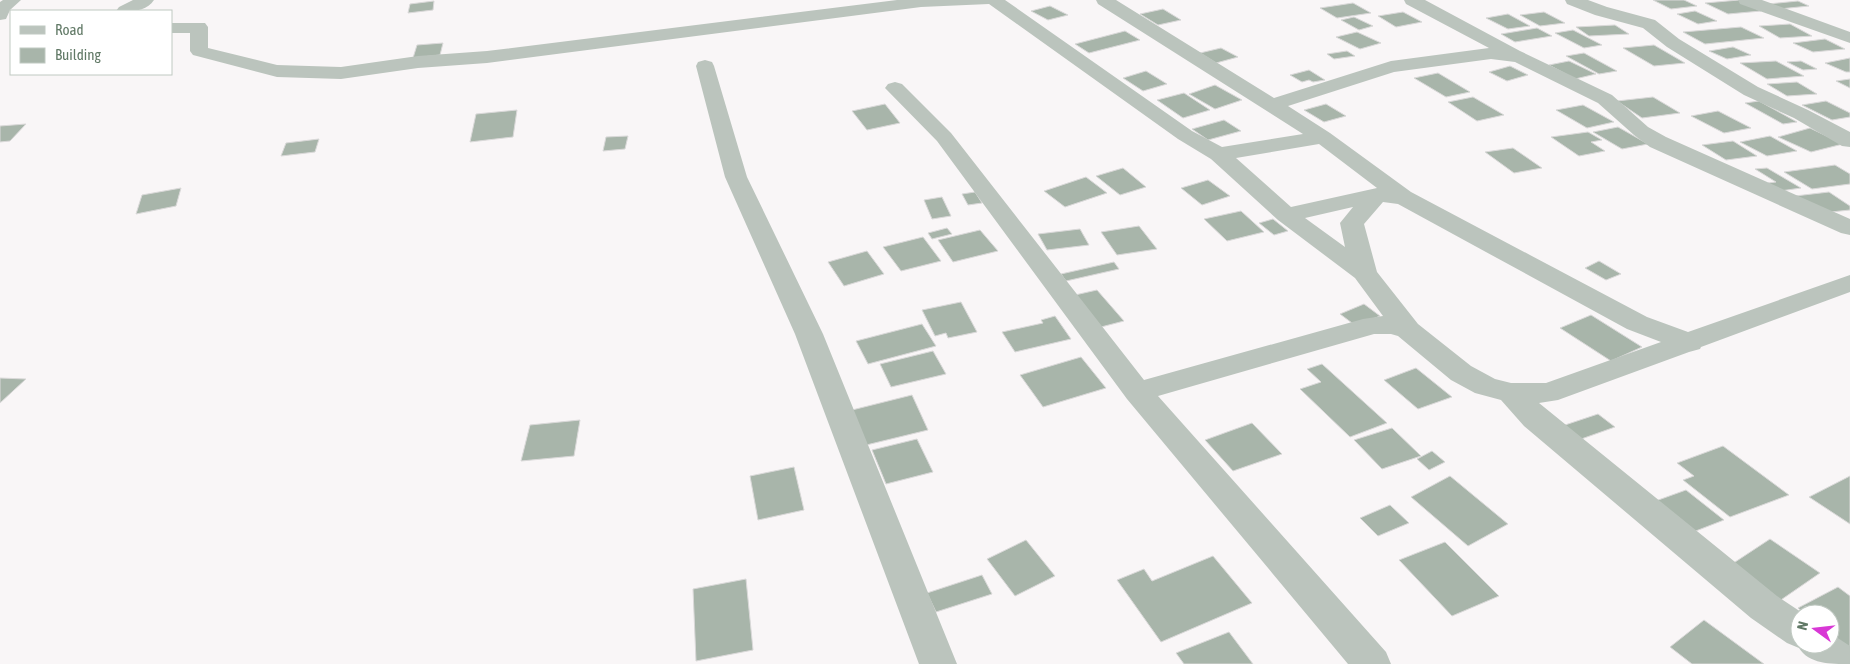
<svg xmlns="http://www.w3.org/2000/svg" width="1850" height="664" font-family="'Asap Condensed',sans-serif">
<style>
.building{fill:#a8b5aa;stroke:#dad9d9}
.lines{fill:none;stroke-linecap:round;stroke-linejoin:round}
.minor{fill:#bbc4bd;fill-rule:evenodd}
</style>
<rect width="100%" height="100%" fill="#f9f6f7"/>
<!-- building -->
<path class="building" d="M1653 0H1684L1697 6 1671 9Z
M1739 0 1761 11 1728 14 1705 3Z
M434 1 433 10 408 13 410 4Z
M1798 1 1809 6 1779 9 1768 4Z
M1353 3 1371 13 1337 18 1320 8Z
M1050 6 1068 15 1048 20 1031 11Z
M1163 9 1181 20 1158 25 1140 14Z
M1695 11 1717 21 1698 24 1677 14Z
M1403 12 1422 22 1396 27 1378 16Z
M1544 12 1565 23 1540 26 1520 15Z
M1508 14 1530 26 1508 29 1486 18Z
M1354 17 1373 26 1359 30 1341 20Z
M1790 24 1812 36 1780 38 1759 26Z
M1615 25 1629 34 1589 36 1576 27Z
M1741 27 1764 38 1705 44 1683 32Z
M1537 28 1552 36 1515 42 1501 34Z
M1573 30 1602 45 1584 48 1555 33Z
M1125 31 1140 40 1089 53 1075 44Z
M1357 32 1381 43 1360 49 1336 37Z
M1825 39 1845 49 1813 52 1793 43Z
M443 43 440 55 413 58 417 45Z
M1654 45 1685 63 1654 66 1623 48Z
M1733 47 1751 55 1727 59 1709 51Z
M1221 48 1238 57 1216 63 1200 53Z
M1347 51 1355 56 1334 59 1327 54Z
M1584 53 1617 71 1599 74 1566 56Z
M1850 58V72H1846L1825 63Z
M1569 61 1596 74 1575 79 1549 65Z
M1776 61 1804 76 1767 79 1740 63Z
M1801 61 1817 69 1803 70 1787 62Z
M1510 66 1528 75 1507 81 1489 72Z
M1309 70 1325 80 1313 82 1309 80 1302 82 1290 75Z
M1146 71 1167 84 1143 91 1123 78Z
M1438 73 1470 92 1446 97 1414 78Z
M1850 79V88L1836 81Z
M1797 82 1817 94 1787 96 1767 84Z
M1215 85 1242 100 1215 109 1189 94Z
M1184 93 1210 110 1183 118 1157 100Z
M1473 97 1504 115 1477 121 1448 102Z
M1653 97 1680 113 1642 118 1617 101Z
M1759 101 1797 122 1783 124 1745 103Z
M1826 101 1850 113V117L1832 120 1802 105Z
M885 104 900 123 867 130 852 111Z
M1326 104 1346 116 1324 122 1304 110Z
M1583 105 1614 122 1587 128 1556 110Z
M517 110 513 137 470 142 476 114Z
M1718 111 1751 128 1724 133 1691 116Z
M1224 120 1241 131 1208 140 1192 129Z
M26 124 10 141 0 142V126Z
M1618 127 1648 144 1622 149 1593 132Z
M1810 128 1843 144 1811 152 1778 137Z
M1588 132 1602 140 1591 142 1605 151 1579 156 1551 137Z
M628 136 625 149 603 151 606 137Z
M1770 136 1797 151 1767 156 1740 142Z
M319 139 315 152 281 156 286 143Z
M1733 141 1757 156 1726 160 1702 145Z
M1513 148 1542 168 1514 173 1485 152Z
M1835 165 1850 174V184L1812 189 1784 172Z
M1123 168 1146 187 1120 195 1096 176Z
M1767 168 1801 188 1780 191 1768 183 1776 182 1755 169Z
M1086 177 1107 193 1065 207 1044 191Z
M1208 180 1230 196 1202 205 1181 188Z
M181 188 176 206 136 214 142 195Z
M975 192 982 203 968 205 962 194Z
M1829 192 1850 206V210L1821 213 1795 196Z
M942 197 951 216 932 219 924 200Z
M1241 211 1264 232 1227 241 1204 219Z
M1273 219 1288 231 1274 235 1259 223Z
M1139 226 1157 249 1117 255 1101 232Z
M947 228 952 234 932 239 928 233Z
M1080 229 1089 245 1047 250 1038 234Z
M980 230 998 251 953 262 938 240Z
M923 237 941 261 901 271 883 247Z
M867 251 884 274 844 286 828 262Z
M1599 261 1621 274 1606 280 1585 268Z
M1114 262 1119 269 1066 281 1061 274Z
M1097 290 1124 321 1101 327 1075 295Z
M961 302 977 332 948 338 946 333 935 336 922 310Z
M1364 304 1380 316 1356 326 1340 314Z
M1591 315 1642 347 1611 361 1560 328Z
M1055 316 1071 339 1015 352 1002 332 1043 323 1041 320Z
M922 324 936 346 868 364 856 341Z
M933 351 946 374 891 387 880 364Z
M1081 357 1106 388 1043 407 1020 375Z
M1322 364 1387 423 1350 437 1300 389 1321 382 1307 369Z
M1416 368 1452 397 1418 409 1384 380Z
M0 378 26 379 0 403Z
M912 395 928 430 858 447 844 412Z
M1598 414 1615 427 1570 443 1553 429Z
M580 420 574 456 521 461 530 425Z
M1252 423 1282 454 1233 471 1205 440Z
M1392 428 1421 456 1382 469 1354 440Z
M917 439 933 472 886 484 872 450Z
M1723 446 1789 495 1730 517 1683 480 1694 476 1677 463Z
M1432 451 1445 462 1429 470 1417 459Z
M794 467 804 510 758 520 750 476Z
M1450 476 1508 524 1468 546 1411 497Z
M1850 476V524L1809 497Z
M1686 490 1724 520 1688 534 1650 503Z
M1390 505 1409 523 1378 536 1360 518Z
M1770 539 1820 573 1775 604 1726 568Z
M1026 540 1055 576 1015 596 987 559Z
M1445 542 1499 596 1452 616 1399 560Z
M1213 556 1252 603 1161 642 1117 580 1144 569 1152 581Z
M982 575 992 594 936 612 927 593Z
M746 579 753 650 696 661 693 589Z
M1838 587 1850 596V649L1830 633V614H1805L1798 608Z
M1704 620 1764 664H1692L1670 647Z
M1229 632 1253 664H1184L1176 653Z"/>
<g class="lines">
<!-- minor -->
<path class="minor" d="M3 0H21L10 10 6 19 0 20V2Z
M133 0H154C146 12 130 12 116 11L119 7Z
M897 0H1005L1192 131 1222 147 1303 134 1098 4 1096 0H1116L1274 98 1391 61 1489 48 1406 4 1404 0H1425L1520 51 1612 95 1648 127 1666 137 1850 219V235L1841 233 1650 147 1634 135 1598 103 1515 62 1491 59 1394 72 1288 106 1330 133 1411 192 1647 317 1688 332 1850 275V292L1701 347 1700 349 1689 352 1558 400 1539 403 1777 596 1804 614H1800V644H1830V633L1850 646V664C1830 664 1809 664 1799 648L1787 643 1751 618 1524 426 1501 400 1475 393 1451 380 1398 336 1391 334H1374L1158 396 1386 652 1391 664H1348L1127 399 937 141 885 88 888 84 895 82 902 84 951 133 1144 380 1363 319 1383 316 1355 278 1278 220 1211 159 1178 139 989 4 921 7 487 63 418 68 341 79 277 77 193 55 190 51V33H171V23H205L208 27V48L277 65 341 67 418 56 487 51ZM1319 144 1377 188 1291 207 1236 158ZM1383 202 1398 204 1627 329 1661 342 1546 383H1511L1495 379 1471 366 1418 324 1377 272 1364 224ZM1353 207 1340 223 1345 247 1305 218Z
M1565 0H1588L1607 7 1655 20 1679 39 1758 87 1808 110 1850 132V147L1842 146 1794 118 1744 95 1667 47 1643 28 1595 15 1567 4Z
M1738 0H1762L1850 32V43L1740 4Z
M705 60 712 62 714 66 747 177 823 334 957 664H919L795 334 725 177 696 66 698 62Z"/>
</g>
<!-- legend -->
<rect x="10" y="10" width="162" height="65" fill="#ffffff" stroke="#c0c9c2"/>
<rect x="20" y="26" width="25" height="8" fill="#bbc4bd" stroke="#c0c9c2"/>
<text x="55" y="35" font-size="15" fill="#617966">Road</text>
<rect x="20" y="48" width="25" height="15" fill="#a8b5aa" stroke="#c0c9c2"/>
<text x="55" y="60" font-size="15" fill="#617966">Building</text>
<!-- north arrow -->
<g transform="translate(1815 629) rotate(285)"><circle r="24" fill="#ffffff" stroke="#c0c9c2"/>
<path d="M0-4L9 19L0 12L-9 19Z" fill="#d837d5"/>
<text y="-8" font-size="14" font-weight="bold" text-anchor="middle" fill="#617966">N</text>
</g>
</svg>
